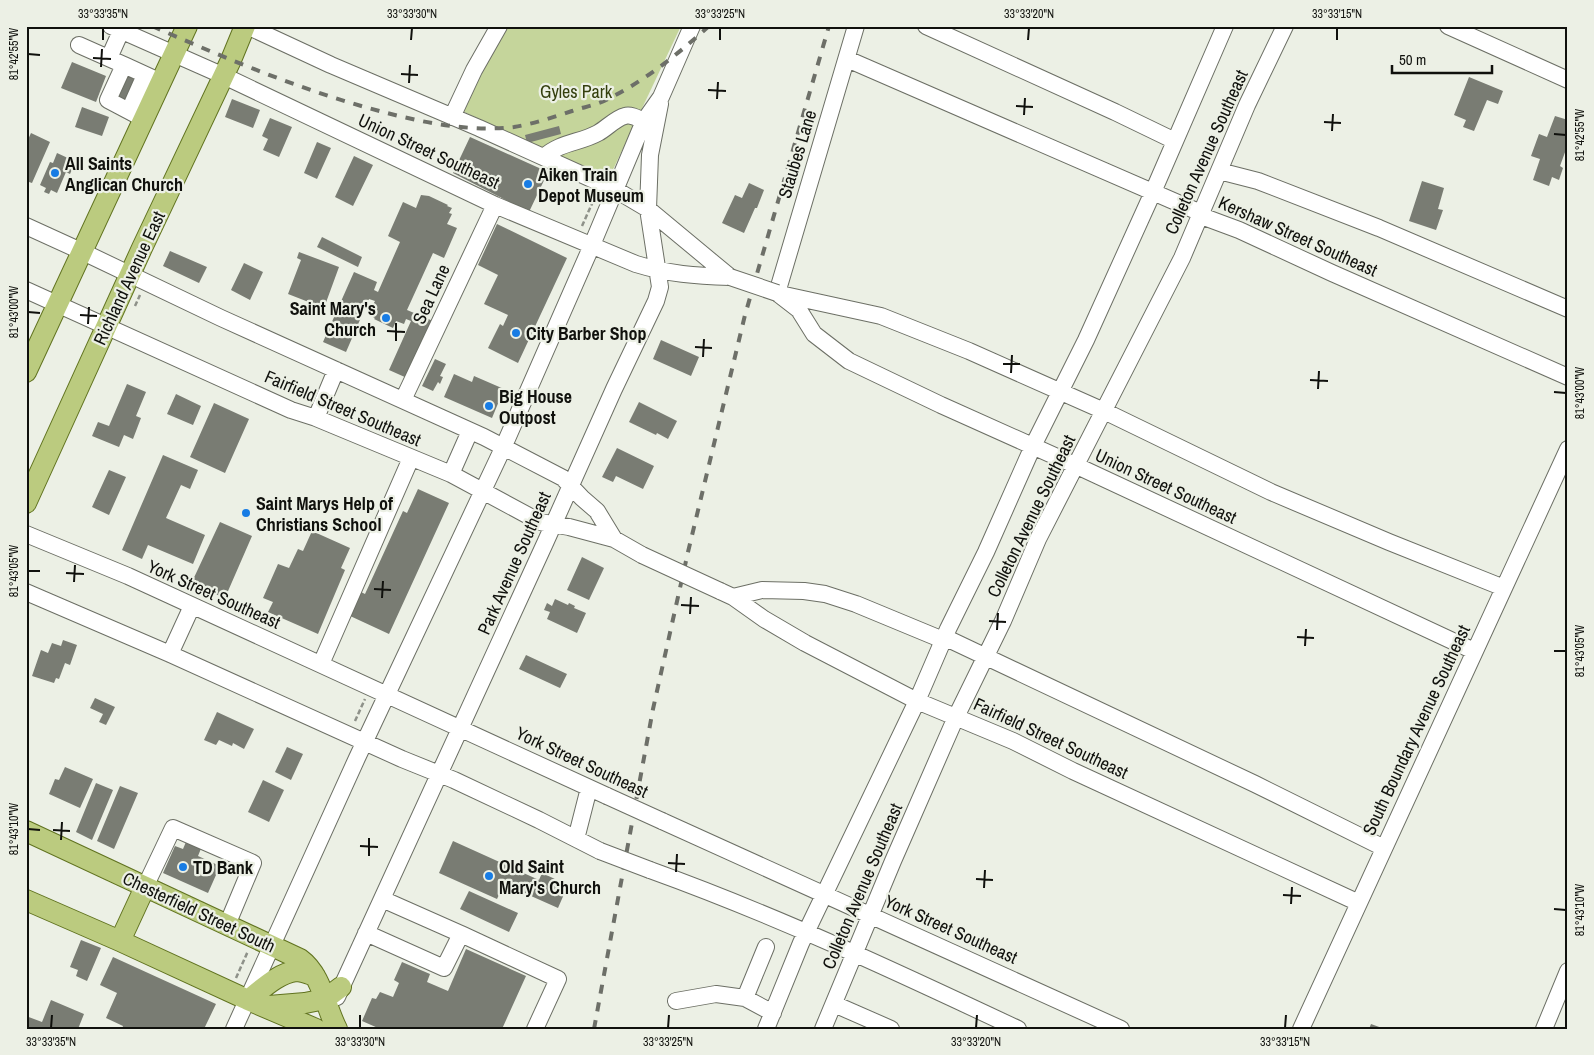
<svg xmlns="http://www.w3.org/2000/svg" width="1594" height="1055" font-family="'Archivo Narrow',sans-serif">
<style>
.green{fill:#c5d59b}
.building{fill:#797c73}
.lines{fill:none;stroke-linecap:round;stroke-linejoin:round}
.minor-casing{stroke:#6c6f65;stroke-width:18}
.major-casing{stroke:#617320;stroke-width:22}
.path{stroke:#8e9189;stroke-width:2.5;stroke-dasharray:5 2.5;stroke-linecap:butt}
.minor{stroke:#fff;stroke-width:16}
.major{stroke:#bbcb7f;stroke-width:20}
.rail{stroke:#6d6f68;stroke-width:4;stroke-dasharray:9 9;stroke-linecap:butt}
.minor-bridge-casing{stroke:#6c6f65;stroke-width:18;stroke-linecap:butt}
.minor-bridge{stroke:#fff;stroke-width:16}
.ticks{fill:none;stroke:#10110d;stroke-width:2}
.poi-dot{fill:#177ce4;stroke:#ecf0e5;stroke-width:2}
.labels{text-anchor:middle;dominant-baseline:central;stroke-width:4.5;stroke-linejoin:round;paint-order:stroke}
.park-label{font-size:18px;fill:#343f0e;stroke:#ecf0e5}
.street-label{font-size:18px;fill:#10110d;stroke:#ecf0e5}
.poi-label{font-size:18px;font-weight:bold;fill:#10110d;stroke:#ecf0e5;text-anchor:start}
.neatline{fill:none;stroke:#10110d;stroke-width:2}
.ticks-label{font-size:12px;text-anchor:middle;fill:#10110d}
</style>
<rect width="100%" height="100%" fill="#ecf0e5"/>
<!-- green -->
<path class="green" d="M507 26H681L609 178 462 111Z"/>
<!-- building -->
<path class="building" d="M72 62 106 76 96 102 61 88Z
M125 72 139 78 128 102 114 96Z
M1469 77 1503 91 1498 104 1487 100 1474 131 1463 127 1466 120 1454 115Z
M232 99 260 110 253 128 225 117Z
M82 107 109 117 102 136 75 127Z
M1555 116 1568 120V144L1560 166 1563 168 1559 180 1552 177 1549 186 1533 180 1540 159 1531 156 1539 134 1547 137Z
M270 118 292 127 279 157 263 150 268 139 262 136Z
M559 126 561 134 527 143 525 135Z
M31 133 50 142 32 183 26 181V144Z
M470 137 548 172 529 212 453 173Z
M317 142 331 148 317 179 304 173Z
M57 153 70 159 68 163 74 165 70 174 66 172 57 193 51 190 49 194 44 192 46 188 40 185 50 162 53 163Z
M354 156 373 165 353 206 335 197Z
M1422 181 1444 188 1438 209 1443 210 1436 230 1409 221Z
M749 183 764 190 757 208H755L744 233 722 223 735 195 742 198Z
M421 195 429 196 448 205 447 206 452 208 449 213 452 214 447 224 457 228 444 258 433 253 407 310 433 321 407 378 389 370 411 321 406 319 404 324 396 321 393 328 374 319 375 318 371 316 372 314 369 312 375 301 369 299 346 352 323 342 354 272 377 282 374 290 378 292 400 242 388 236 403 202 416 208Z
M497 224 567 258 518 363 488 348 500 324 503 326 508 315 484 304 498 275 478 265Z
M322 237 362 257 358 267 317 247Z
M170 251 207 267 199 283 163 266Z
M299 252 339 267 324 308 288 294 301 260 297 258Z
M244 263 263 272 250 300 231 290Z
M661 340 699 357 691 376 653 359Z
M435 359 446 364 440 376 443 377 440 384 438 382 433 391 422 386Z
M454 374 472 382 474 376 504 389 492 418 444 397Z
M127 384 146 392 136 416 141 418 133 439 124 435 119 447 92 436 98 422 109 426Z
M176 394 201 406 193 425 167 414Z
M639 402 677 421 668 439 657 433 656 435 629 422Z
M214 403 249 419 225 473 190 457Z
M617 448 654 466 643 489 616 476 613 482 602 477Z
M163 455 198 470 190 489 181 485 166 518 205 535 193 564 148 545 142 559 122 550Z
M109 470 126 477 109 515 92 507Z
M418 489 449 503 389 634 348 615 359 591 365 594 403 511 407 513Z
M220 522 252 536 225 598 191 584Z
M312 531 350 548 341 568 345 570 318 634 268 612 273 602 263 598 278 564 289 568 298 549 303 551Z
M582 557 604 568 589 600 567 590Z
M555 599 568 605 569 603 575 606 574 608 586 613 577 633 547 619 550 612 544 610 547 603 552 606Z
M63 640 77 645 70 665 65 663 59 679 56 678 54 683 32 676 41 650 48 653 52 643 61 646Z
M526 655 567 674 560 688 519 669Z
M95 698 115 707 106 725 99 722 103 714 90 708Z
M217 712 254 729 244 749 233 743 232 746 219 740 216 745 204 740Z
M287 747 303 754 291 780 275 772Z
M65 767 93 779 80 808 49 794 55 779 59 780Z
M263 780 284 790 269 822 248 812Z
M96 783 113 790 92 840 76 832Z
M120 786 138 793 114 849 97 841Z
M191 830 206 836 198 856 220 866 208 893 163 873 175 846 183 849Z
M453 841 539 880 542 873 568 885 558 908 504 884 497 899 439 873Z
M469 891 518 913 509 932 460 909Z
M81 940 101 948 87 981 76 976 78 970 70 967Z
M466 949 526 976 502 1029H377L378 1028 362 1021 372 998 376 999 380 992 393 997 399 983 394 980 402 962 430 974 427 982 448 991Z
M113 957 216 1004 204 1029H122L123 1026 106 1018 117 993 100 985Z
M51 1000 84 1014 78 1029H26V1016L42 1022Z
M1371 1024 1382 1028V1029H1369Z"/>
<g class="lines">
<defs>
<path id="minor" d="M111 26 224 76 495 205 636 264C668 274 696 276 730 277
M247 26 331 65 479 128 616 190 648 209 730 277
M926 26 1115 112 1175 141
M1448 26 1568 80
M79 45 124 65
M109 58 121 31
M847 59 1201 213 1204 217 1239 230 1332 273 1568 377
M129 111 145 75
M452 117 474 70 499 26
M144 119 108 100 124 65 161 82
M544 157C560 142 580 143 598 133 607 128 616 118 625 116 631 114 639 119 644 121
M1219 171 1258 181 1379 228 1568 309
M26 226 83 252 221 318 484 437 563 478 582 498 597 511 614 539
M26 290 291 410 316 418 451 474 540 522 569 527 614 539 642 555
M777 293 799 310 814 334 849 361 941 405 1077 466 1474 651
M777 293 856 26
M780 294 881 316 969 351 1104 411 1271 492 1389 542 1504 588
M403 400 495 205
M316 418 336 370
M451 474 470 431
M26 534 128 576 607 796
M720 591 733 597 764 619 805 643 917 701 1013 741 1073 771 1359 903
M26 592 170 654 402 759 454 780 539 820 600 851
M733 597 762 590 804 591 825 594 856 604 943 640
M944 637 1255 784 1384 848
M170 654 192 606
M321 664 411 458
M662 821 1121 1029
M576 839 589 788
M650 870C775 915 897 972 1018 1029
M145 887 173 828 253 863 227 925
M382 899 461 934
M366 933 444 968 461 934 558 979 535 1029
M337 997 546 541 614 389 656 301 660 287 648 209 650 155 660 104
M745 998 766 947
M676 1001 716 994 745 998 773 1013
M834 1004 891 1029
M234 1029 357 758 503 448 592 245 644 121 661 97 692 26
M766 1029 801 943 917 701 948 629 986 552 1033 446 1086 340 1153 192 1225 26
M823 1029 893 861 956 717 1003 621 1038 539 1182 258 1247 105 1285 26
M1301 1029 1568 449
M1544 1029 1568 971"/>
<path id="major" d="M26 372 187 26
M26 503 142 248 231 60 245 26
M26 831 300 959C322 975 325 1006 337 1029
M26 900 120 941 248 1000 316 1029
M120 941 145 887
M248 1000C261 990 278 973 296 971 302 971 309 974 315 976
M269 1006 305 1003 325 999 341 987"/>
</defs>
<!-- minor casing -->
<use href="#minor" class="minor-casing"/>
<!-- major casing -->
<use href="#major" class="major-casing"/>
<!-- path -->
<path class="path" d="M582 226 595 197
M135 306 140 295
M355 721 365 699
M236 978 248 951"/>
<!-- minor -->
<use href="#minor" class="minor"/>
<!-- major -->
<use href="#major" class="major"/>
<!-- rail -->
<path class="rail" d="M152 26C227 59 303 91 383 112 425 123 470 132 514 127 533 124 554 117 572 111 584 107 597 105 608 99 646 80 678 54 709 26
M594 1029 653 709 688 552 745 315 829 26"/>
<defs>
<path id="minor-bridge" d="M730 277 777 293
M642 555 720 591
M607 796 662 821
M600 851 650 870"/>
</defs>
<!-- minor-bridge casing -->
<use href="#minor-bridge" class="minor-bridge-casing"/>
<!-- minor-bridge -->
<use href="#minor-bridge" class="minor-bridge"/>
</g>
<!-- ticks -->
<path class="ticks" d="M103 40V28M411 40 412 28M720 40V28M1028 40 1029 28M1337 40V28M28 54 40 55M93 58 111 59M101 67 102 49M401 74 418 75M409 83 410 65M708 90 726 91M717 99 718 82M1016 106 1033 107M1024 115 1025 98M1324 122 1341 123M1332 131 1333 114M1554 134 1566 135M28 312 40 313M80 315 97 316M88 324 89 307M387 331 405 332M396 341V323M695 347 712 348M703 357 704 339M1003 364H1020M1011 373 1012 355M1310 380 1328 381M1318 389 1319 371M1554 392 1566 393M28 571H40M66 573 84 574M74 582 75 565M374 589 391 590M382 598 383 581M681 605 699 606M690 614 691 597M989 621 1006 622M997 630 998 613M1297 637 1314 638M1305 646 1306 629M1554 651H1566M28 829 40 830M53 830 70 831M61 840 62 822M360 846 378 847M369 856V838M668 863 685 864M676 872 677 854M976 879 993 880M984 888 985 870M1283 895 1301 896M1291 904 1292 887M1554 909 1566 910M51 1028 52 1015M360 1028V1015M668 1028 669 1015M976 1028 977 1015M1285 1028 1286 1015"/>
<!-- markers -->
<g class="poi-dot">
<circle cx="55" cy="173" r="5"/>
<circle cx="528" cy="184" r="5"/>
<circle cx="386" cy="318" r="5"/>
<circle cx="516" cy="333" r="5"/>
<circle cx="489" cy="406" r="5"/>
<circle cx="246" cy="513" r="5"/>
<circle cx="183" cy="867" r="5"/>
<circle cx="489" cy="876" r="5"/>
</g>
<g class="labels">
<!-- park labels -->
<g class="park-label">
<text x="576" y="91">Gyles Park</text>
</g>
<!-- street labels -->
<g class="street-label">
<text transform="translate(429 151) rotate(25)">Union Street Southeast</text>
<text transform="translate(1206 152) rotate(-66)">Colleton Avenue Southeast</text>
<text transform="translate(797 154) rotate(-73)">Staubes Lane</text>
<text transform="translate(1298 236) rotate(24)">Kershaw Street Southeast</text>
<text transform="translate(129 278) rotate(-65)">Richland Avenue East</text>
<text transform="translate(431 294) rotate(-65)">Sea Lane</text>
<text transform="translate(343 408) rotate(23)">Fairfield Street Southeast</text>
<text transform="translate(1166 486) rotate(25)">Union Street Southeast</text>
<text transform="translate(1031 516) rotate(-64)">Colleton Avenue Southeast</text>
<text transform="translate(514 563) rotate(-66)">Park Avenue Southeast</text>
<text transform="translate(214 594) rotate(24)">York Street Southeast</text>
<text transform="translate(1416 730) rotate(-65)">South Boundary Avenue Southeast</text>
<text transform="translate(1051 738) rotate(25)">Fairfield Street Southeast</text>
<text transform="translate(582 762) rotate(25)">York Street Southeast</text>
<text transform="translate(862 886) rotate(-67)">Colleton Avenue Southeast</text>
<text transform="translate(199 912) rotate(25)">Chesterfield Street South</text>
<text transform="translate(951 929) rotate(24)">York Street Southeast</text>
</g>
<!-- poi labels -->
<g class="poi-label">
<text x="65" y="163">All Saints<tspan x="65" dy="21">Anglican Church</tspan></text>
<text x="538" y="174">Aiken Train<tspan x="538" dy="21">Depot Museum</tspan></text>
<text x="376" y="308" text-anchor="end">Saint Mary's<tspan x="376" dy="21">Church</tspan></text>
<text x="526" y="333">City Barber Shop</text>
<text x="499" y="396">Big House<tspan x="499" dy="21">Outpost</tspan></text>
<text x="256" y="503">Saint Marys Help of<tspan x="256" dy="21">Christians School</tspan></text>
<text x="499" y="866">Old Saint<tspan x="499" dy="21">Mary's Church</tspan></text>
<text x="193" y="867">TD Bank</text>
</g>
</g>
<!-- border -->
<rect width="1594" height="1055" fill="none" stroke="#ecf0e5" stroke-width="55"/>
<!-- scale -->
<path d="M1392 65v8h100v-8" fill="none" stroke="#10110d" stroke-width="2.5"/>
<text x="1399" y="65" font-size="15" fill="#10110d" stroke="#ecf0e5" stroke-width="4" paint-order="stroke">50 m</text>
<rect x="28" y="28" width="1538" height="1000" class="neatline"/>
<g class="ticks-label">
<text x="103" y="18">33°33'35"N</text>
<text x="412" y="18">33°33'30"N</text>
<text x="720" y="18">33°33'25"N</text>
<text x="1029" y="18">33°33'20"N</text>
<text x="1337" y="18">33°33'15"N</text>
<text transform="translate(14 54) rotate(-90)" y="4">81°42'55"W</text>
<text transform="translate(1580 135) rotate(-90)" y="4">81°42'55"W</text>
<text transform="translate(14 312) rotate(-90)" y="4">81°43'00"W</text>
<text transform="translate(1580 393) rotate(-90)" y="4">81°43'00"W</text>
<text transform="translate(14 571) rotate(-90)" y="4">81°43'05"W</text>
<text transform="translate(1580 651) rotate(-90)" y="4">81°43'05"W</text>
<text transform="translate(14 829) rotate(-90)" y="4">81°43'10"W</text>
<text transform="translate(1580 910) rotate(-90)" y="4">81°43'10"W</text>
<text x="51" y="1046">33°33'35"N</text>
<text x="360" y="1046">33°33'30"N</text>
<text x="668" y="1046">33°33'25"N</text>
<text x="976" y="1046">33°33'20"N</text>
<text x="1285" y="1046">33°33'15"N</text>
</g>
</svg>
